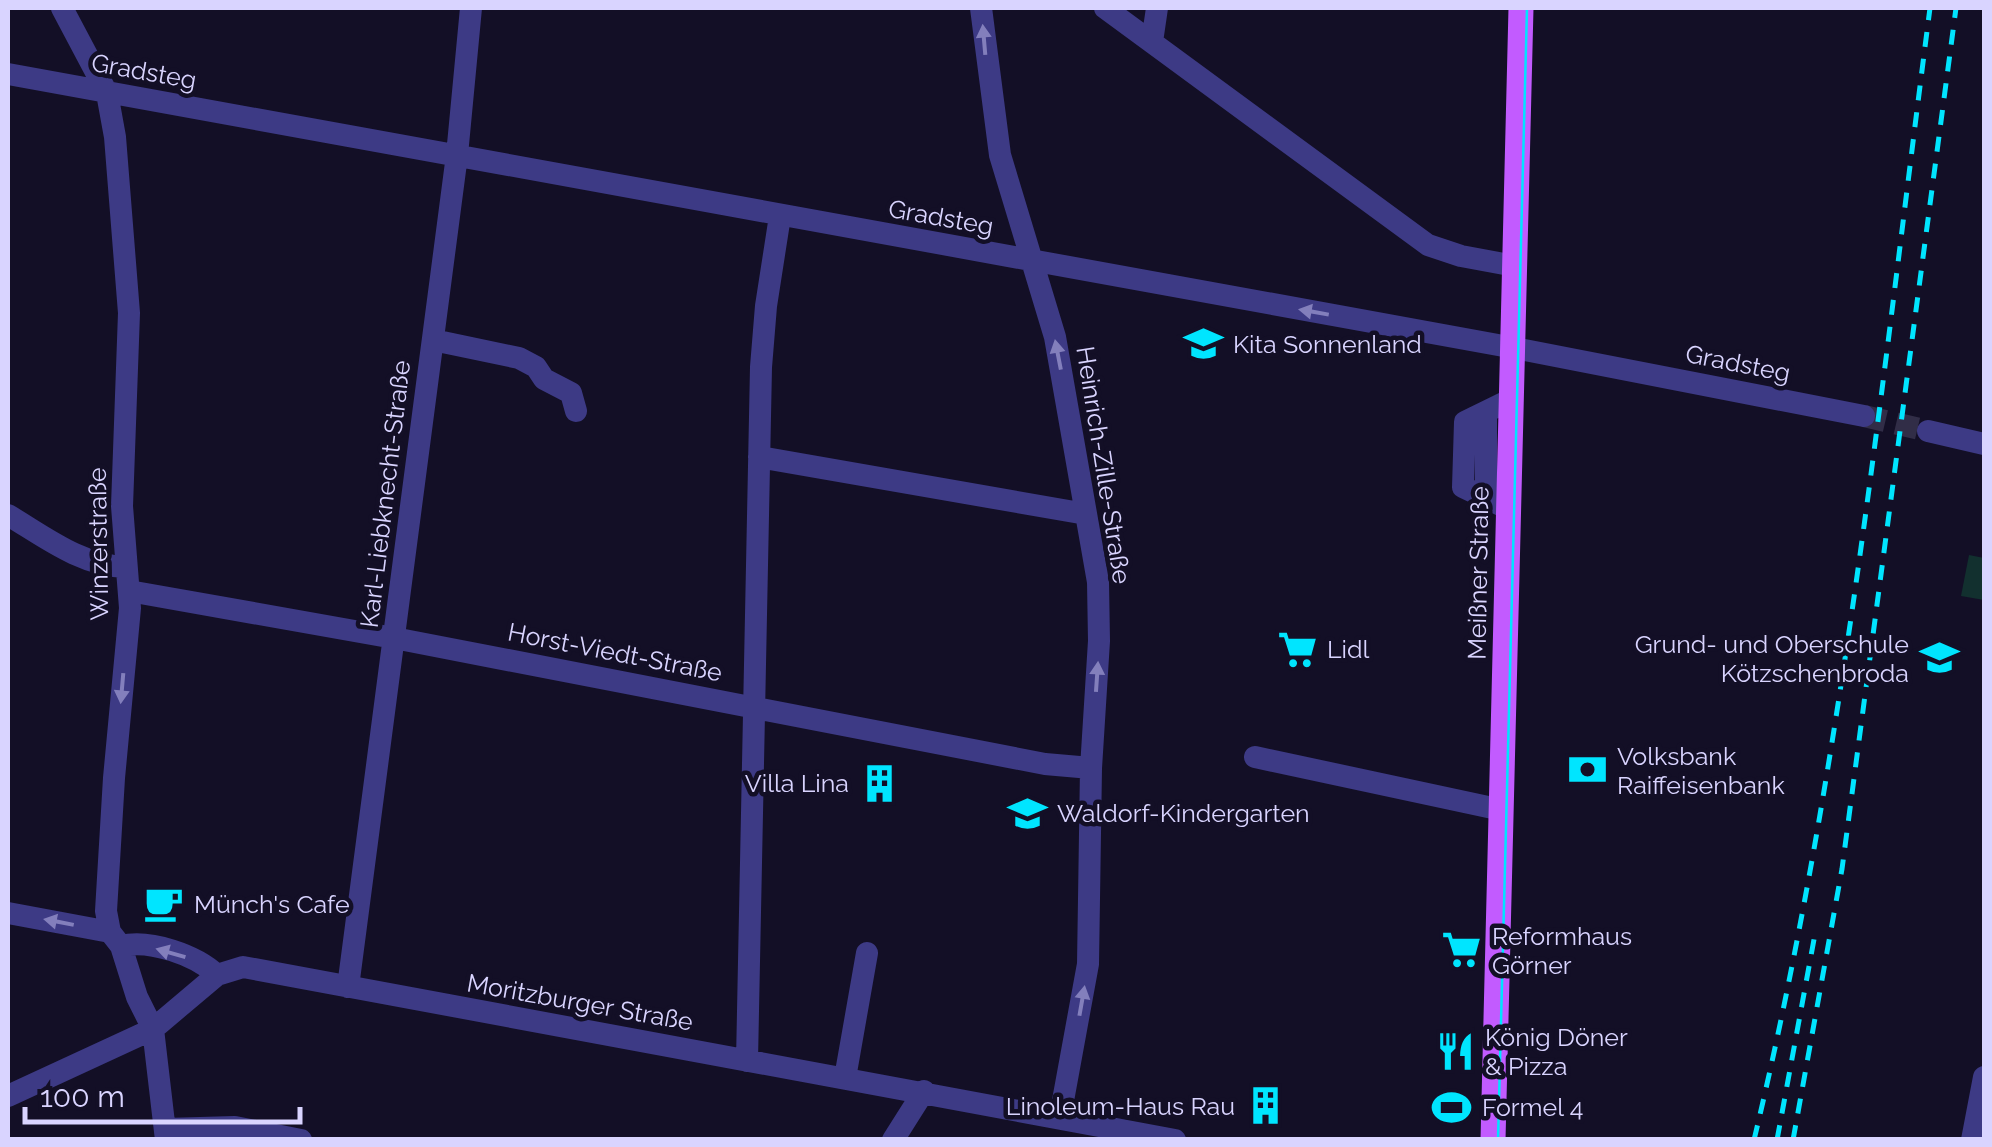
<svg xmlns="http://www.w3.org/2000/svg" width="1992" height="1147" font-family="Raleway,sans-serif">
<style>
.park{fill:#12302f}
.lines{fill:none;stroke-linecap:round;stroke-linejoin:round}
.minor-tunnel{stroke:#312d47;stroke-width:22;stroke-dasharray:22 11;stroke-linecap:butt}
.minor{stroke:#3d3a85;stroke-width:22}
.major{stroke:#c25bff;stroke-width:25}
.tram{stroke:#00e5ff;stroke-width:2.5}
.rail{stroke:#00e5ff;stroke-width:5;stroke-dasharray:15 12;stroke-linecap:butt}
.oneway{fill:#837fbc}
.labels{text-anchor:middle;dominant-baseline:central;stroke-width:9;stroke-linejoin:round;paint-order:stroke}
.street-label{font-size:25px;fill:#d9d4ff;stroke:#130f26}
.poi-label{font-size:25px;fill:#d9d4ff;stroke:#130f26;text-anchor:start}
</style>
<rect width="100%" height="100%" fill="#130f26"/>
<!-- park -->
<path class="park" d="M1969 555 1984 558V600L1961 596Z"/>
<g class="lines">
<!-- minor-tunnel -->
<path class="minor-tunnel" d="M1864 416 1928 431"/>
<!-- minor -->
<path class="minor" d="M62 8 107 93 115 137 129 313 122 506 130 608 114 778 106 911 110 932 121 946 137 997 153 1029 166 1140
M981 8 1000 155 1055 337 1098 582 1099 641 1091 768 1088 964 1060 1117
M1105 8 1428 245 1461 256 1515 266
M1152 42 1157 8
M8 74 1509 347 1864 416
M433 340 519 358 536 367 544 379 571 393 576 411
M1928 431 1984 444
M759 457 1086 514
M1486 496V412
M1509 509 1463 487 1465 422 1512 399
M8 515C45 537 80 565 125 567
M129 591 394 638 1045 764 1091 768
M1255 757 1502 810
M8 913 110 932
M121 946C150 939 196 955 217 975
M348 987 457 155 471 8
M747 1061 761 367 766 306 780 216
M845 1078 867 953
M8 1096 153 1029 217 975 243 967 1175 1140
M165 1129 235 1127 301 1140
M893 1140 924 1091
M1972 1140 1984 1077"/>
<!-- major -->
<path class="major" d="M1493 1140 1521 8"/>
<!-- tram -->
<path class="tram" d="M1498 1140 1527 8"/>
<!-- rail -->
<path class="rail" d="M1754 1140C1843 768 1881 386 1930 8
M1777 1140 1815 934
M1793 1140 1842 869 1956 8"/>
</g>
<!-- one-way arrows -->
<defs><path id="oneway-solid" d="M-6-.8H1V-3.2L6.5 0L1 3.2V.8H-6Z" transform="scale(2.5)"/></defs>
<g class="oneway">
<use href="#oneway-solid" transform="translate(984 40) rotate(-95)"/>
<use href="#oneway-solid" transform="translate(1314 312) rotate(-170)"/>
<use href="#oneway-solid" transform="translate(1058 355) rotate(-101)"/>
<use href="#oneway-solid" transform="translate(1097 677) rotate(-86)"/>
<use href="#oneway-solid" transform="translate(122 688) rotate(95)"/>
<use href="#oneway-solid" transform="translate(59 922) rotate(-169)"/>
<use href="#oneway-solid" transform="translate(171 953) rotate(-164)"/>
<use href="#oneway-solid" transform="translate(1082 1001) rotate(-80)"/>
</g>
<!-- icons -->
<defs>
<symbol id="school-bare" viewBox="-9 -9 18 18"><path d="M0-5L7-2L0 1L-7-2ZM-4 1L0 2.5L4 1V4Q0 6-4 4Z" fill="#00e5ff" stroke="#130f26" stroke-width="2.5" paint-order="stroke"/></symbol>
<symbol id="supermarket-bare" viewBox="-9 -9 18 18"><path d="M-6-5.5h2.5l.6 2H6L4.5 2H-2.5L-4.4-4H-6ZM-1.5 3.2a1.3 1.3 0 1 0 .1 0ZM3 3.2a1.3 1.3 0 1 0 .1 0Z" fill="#00e5ff" stroke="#130f26" stroke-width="2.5" paint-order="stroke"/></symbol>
<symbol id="bank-bare" viewBox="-9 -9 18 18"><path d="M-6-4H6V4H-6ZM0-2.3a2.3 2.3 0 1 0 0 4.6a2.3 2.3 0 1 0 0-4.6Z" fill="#00e5ff" stroke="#130f26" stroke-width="2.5" paint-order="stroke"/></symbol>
<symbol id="building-bare" viewBox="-9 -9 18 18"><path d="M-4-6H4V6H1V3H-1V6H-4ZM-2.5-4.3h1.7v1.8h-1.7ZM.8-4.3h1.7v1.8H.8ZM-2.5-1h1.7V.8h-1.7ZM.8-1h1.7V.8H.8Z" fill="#00e5ff" stroke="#130f26" stroke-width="2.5" paint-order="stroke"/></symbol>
<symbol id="cafe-bare" viewBox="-9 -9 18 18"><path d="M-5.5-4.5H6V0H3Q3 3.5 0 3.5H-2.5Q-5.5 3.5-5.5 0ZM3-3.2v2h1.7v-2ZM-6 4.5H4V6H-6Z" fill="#00e5ff" stroke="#130f26" stroke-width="2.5" paint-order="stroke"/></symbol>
<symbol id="restaurant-bare" viewBox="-9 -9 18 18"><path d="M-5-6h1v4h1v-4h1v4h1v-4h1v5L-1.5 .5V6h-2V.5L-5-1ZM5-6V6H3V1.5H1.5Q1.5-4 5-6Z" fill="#00e5ff" stroke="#130f26" stroke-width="2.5" paint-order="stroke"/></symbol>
<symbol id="stadium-bare" viewBox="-9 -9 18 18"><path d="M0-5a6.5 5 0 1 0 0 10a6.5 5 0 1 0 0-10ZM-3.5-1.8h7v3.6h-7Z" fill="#00e5ff" stroke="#130f26" stroke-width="2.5" paint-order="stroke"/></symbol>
</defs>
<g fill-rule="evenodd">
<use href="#school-bare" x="1176" y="316" width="55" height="55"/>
<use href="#supermarket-bare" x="1270" y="622" width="55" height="55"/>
<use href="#school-bare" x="1912" y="630" width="55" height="55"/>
<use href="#bank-bare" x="1560" y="742" width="55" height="55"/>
<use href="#building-bare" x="852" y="756" width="55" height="55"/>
<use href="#school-bare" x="1000" y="786" width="55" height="55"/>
<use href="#cafe-bare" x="136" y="876" width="55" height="55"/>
<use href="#supermarket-bare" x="1434" y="922" width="55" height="55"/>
<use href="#restaurant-bare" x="1428" y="1024" width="55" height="55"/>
<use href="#building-bare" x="1238" y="1078" width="55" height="55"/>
<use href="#stadium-bare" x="1424" y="1080" width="55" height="55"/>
</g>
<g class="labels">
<!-- street labels -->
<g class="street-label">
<text transform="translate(144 71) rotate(10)">Gradsteg</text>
<text transform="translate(941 217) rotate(10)">Gradsteg</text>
<text transform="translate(1738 363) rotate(11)">Gradsteg</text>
<text transform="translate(1104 465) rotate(81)">Heinrich-Zille-Straße</text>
<text transform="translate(385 494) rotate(-83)">Karl-Liebknecht-Straße</text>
<text transform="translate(98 544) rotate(-91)">Winzerstraße</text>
<text transform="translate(1478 573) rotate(-89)">Meißner Straße</text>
<text transform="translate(615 652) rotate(11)">Horst-Viedt-Straße</text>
<text transform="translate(580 1002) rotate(10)">Moritzburger Straße</text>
</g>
<!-- poi labels -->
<g class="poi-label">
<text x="1233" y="344">Kita Sonnenland</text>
<text x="1909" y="644" text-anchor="end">Grund- und Oberschule<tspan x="1909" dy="29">Kötzschenbroda</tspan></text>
<text x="1327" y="649">Lidl</text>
<text x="1617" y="756">Volksbank<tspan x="1617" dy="29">Raiffeisenbank</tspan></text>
<text x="849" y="783" text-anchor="end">Villa Lina</text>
<text x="1057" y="813">Waldorf-Kindergarten</text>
<text x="194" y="904">Münch's Cafe</text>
<text x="1492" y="936">Reformhaus<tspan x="1492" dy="29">Görner</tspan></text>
<text x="1485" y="1037">König Döner<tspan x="1485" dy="29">&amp; Pizza</tspan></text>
<text x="1235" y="1106" text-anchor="end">Linoleum-Haus Rau</text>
<text x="1482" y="1107">Formel 4</text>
</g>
</g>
<!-- border -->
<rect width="1992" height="1147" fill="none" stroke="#d9d4ff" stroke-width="20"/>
<!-- scale -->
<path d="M25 1107v15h275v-15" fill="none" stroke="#d9d4ff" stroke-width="5"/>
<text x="40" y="1107" font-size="30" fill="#d9d4ff" stroke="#130f26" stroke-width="8" paint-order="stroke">100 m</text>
</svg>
